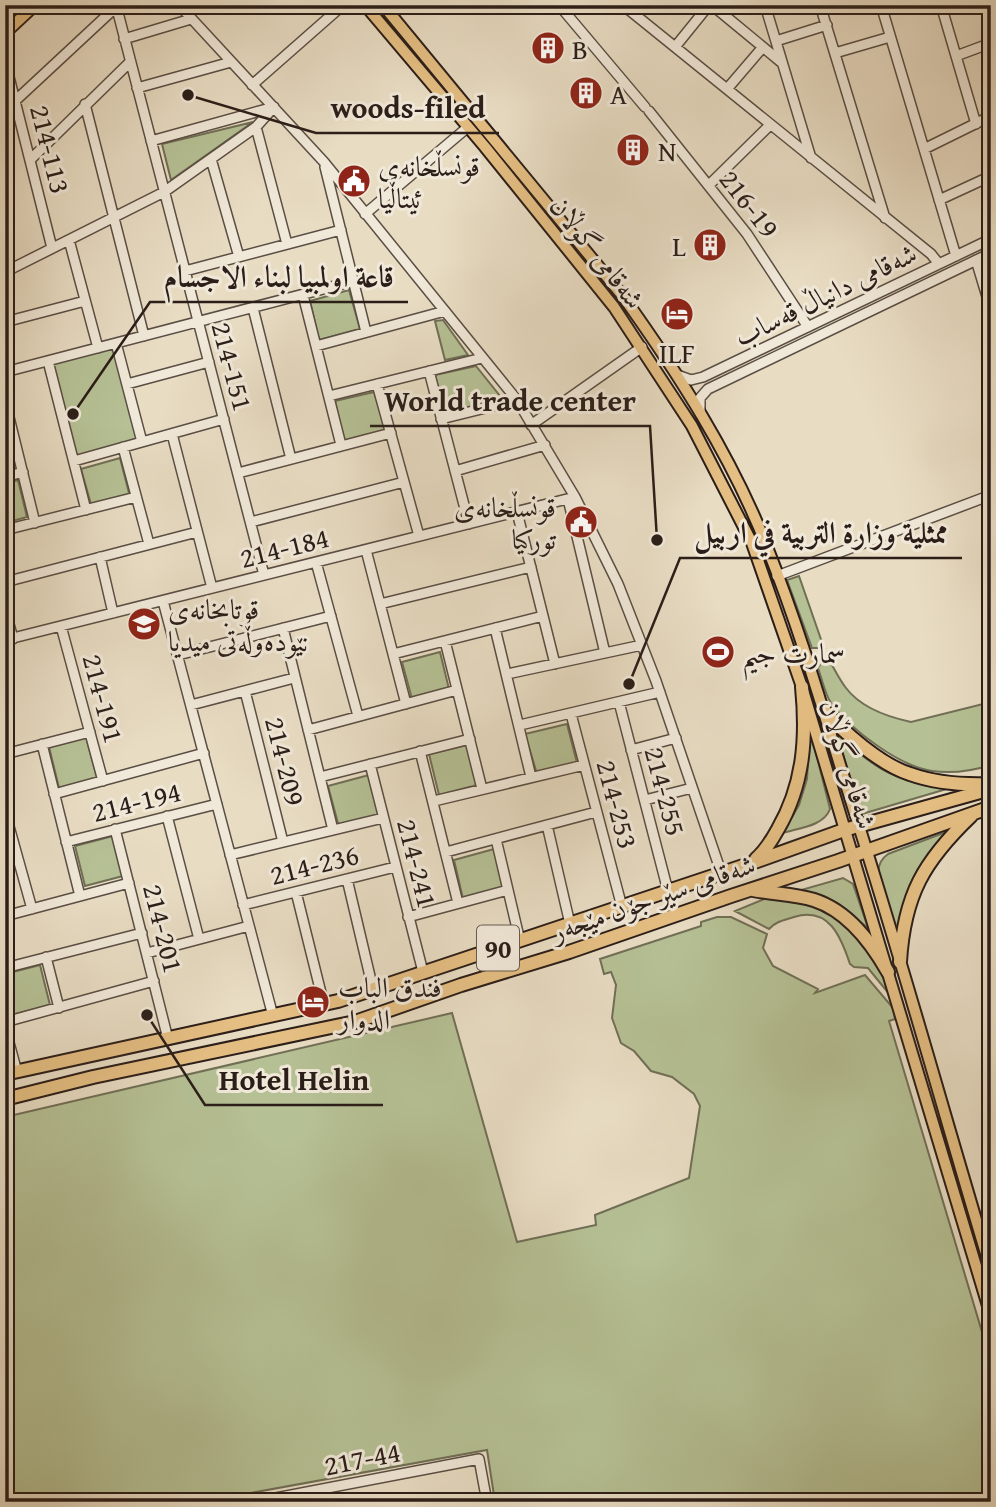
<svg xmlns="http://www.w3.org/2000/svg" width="996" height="1507" font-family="'Gentium Book Plus',Amiri,serif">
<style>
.green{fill:#b5c094;stroke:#706f56;stroke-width:2}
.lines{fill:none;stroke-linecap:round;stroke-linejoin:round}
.minor-casing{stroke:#5a4e44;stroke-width:12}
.major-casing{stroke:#2b1e19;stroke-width:14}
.highway-casing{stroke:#2b1e19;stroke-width:16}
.minor{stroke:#f0e8d8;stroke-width:9}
.major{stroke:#e4be82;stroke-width:10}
.highway{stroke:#e4be82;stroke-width:12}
.labels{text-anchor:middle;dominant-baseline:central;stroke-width:6;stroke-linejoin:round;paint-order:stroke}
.shield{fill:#f0e8d8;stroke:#665b52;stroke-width:2}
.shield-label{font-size:26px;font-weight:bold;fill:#2b1e19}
.poi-label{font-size:28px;fill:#2b1e19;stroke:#f0e8d8;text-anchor:start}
.street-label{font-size:28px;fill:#2b1e19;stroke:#f0e8d8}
.leader{fill:none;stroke:#2b1e19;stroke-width:2.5}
.callout-dot{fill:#2b1e19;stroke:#f0e8d8;stroke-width:2.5}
.callout-label{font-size:30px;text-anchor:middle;font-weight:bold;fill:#2b1e19;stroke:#f0e8d8;stroke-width:6;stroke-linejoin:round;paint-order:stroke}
</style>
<rect width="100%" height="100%" fill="#e8dcc3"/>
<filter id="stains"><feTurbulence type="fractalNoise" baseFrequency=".00286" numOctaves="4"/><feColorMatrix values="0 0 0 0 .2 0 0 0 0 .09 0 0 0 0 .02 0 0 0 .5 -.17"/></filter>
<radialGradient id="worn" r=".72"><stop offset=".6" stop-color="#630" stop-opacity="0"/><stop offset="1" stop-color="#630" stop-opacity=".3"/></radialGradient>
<!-- green -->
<path class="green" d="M253 122 171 180 162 144Z
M349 290 360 329 319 340 310 301Z
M443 320 468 355 445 360 435 321Z
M116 343 142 442 74 461 48 361Z
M476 366 504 401 446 416 435 375Z
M374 392 386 432 344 441 335 401Z
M120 458 130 497 92 508 81 469Z
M18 480 27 517 5 523V484Z
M799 576 824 648H812L787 580Z
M440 652 449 689 412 699 402 662Z
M828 658C834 668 839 679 846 688 861 708 888 717 911 722L991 702V765C972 771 953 774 932 771 899 766 851 730 831 703 825 694 822 679 818 668L823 660Z
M567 724 577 763 537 774 525 734Z
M810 729 830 809C824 826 799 828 783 833L799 805 807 779Z
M836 733C876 770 895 782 950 788L862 814Z
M86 737 97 778 59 788 49 747Z
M467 745 477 785 439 795 429 754Z
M369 775 379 816 339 827 328 786Z
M946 832C914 872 905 885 897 936L878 872C879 864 881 859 888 854Z
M113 836 123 876 85 886 75 846Z
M494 849 503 889 463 899 454 860Z
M843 878 853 884 868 928 837 903 801 890Z
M769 897 811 903 838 916 882 964 890 995 868 968 854 967 850 964C841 937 829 906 794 917 785 920 776 921 769 929L735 911Z
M717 917H731L767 934 763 948 773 966 818 989 815 993 865 975 893 1008 895 1019 889 1021 991 1362V1502H495L487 1450 201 1502H5V1117L452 1013 517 1242 596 1225 595 1215 689 1178 700 1106 694 1094 672 1077 651 1071 634 1051 621 1043 612 1018 616 985 611 972 604 974 600 959 701 926V922Z
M40 965 50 1005 12 1015 5 988V974Z"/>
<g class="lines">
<defs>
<path id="minor" d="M116 5 264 575
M179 5 324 162 517 400 575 497 618 584 656 681 721 872
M559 5 645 107
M623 5 931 254 939 264
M712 5 781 62
M765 5 811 158
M820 5 885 218
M881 5 956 256
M941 5 976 124
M124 39 191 19
M776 41 827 25
M675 47 709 5
M835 53 890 37
M956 56 991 43
M5 61 52 248
M252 85 343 5
M137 88 231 62
M727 89 763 47
M15 101 116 7
M85 104 144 336
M649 111 747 234 808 327
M256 127 287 244
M151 141 274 107
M924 149 991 116
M211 159 239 257
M30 160 130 62
M325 167 366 332
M709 185 770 125
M939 200 991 176
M365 214 468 127
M69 240 98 348
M976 260 991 310
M185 271 341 230
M5 272 164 192 256 127 274 107
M303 295 341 445
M253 308 291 459
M5 322 85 301
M116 343 142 442
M316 346 445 311
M48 361 86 510
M429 371 469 524
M5 372 354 281
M677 375 691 380 703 377 991 239
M127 384 209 362
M377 384 419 536
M329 396 482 358
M5 401 35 523
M700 413V398L708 389 991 253
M441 419 517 400
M531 425 642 347
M172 434 212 588
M123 447 149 544
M74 461 224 419
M455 471 545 445
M238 473 391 433
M5 477 23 472
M568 499 605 653
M517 512 555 664
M251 522 404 482
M5 530 136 497
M366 550 406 704
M100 557 113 613
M316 562 358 716
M777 576 991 495
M5 582 197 532
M163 601 273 1016
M380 604 531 567
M5 609 13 639
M61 626 103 781
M283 628 333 830
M495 628 531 777
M5 640 575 497
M445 641 482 789
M393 654 543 616
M178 655 331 616
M507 674 642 645
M245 691 283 842
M619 702 668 891
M191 705 294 678
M571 714 622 907
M520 725 660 692
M308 730 457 690
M42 744 80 896
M631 750 676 738
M420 751 458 903
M5 754 90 732
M370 764 423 972
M320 777 470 739
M54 794 204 753
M645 800 692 788
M434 801 584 765
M5 812 32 909
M167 816 199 939
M547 825 570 924
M115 829 168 1039
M496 839 520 941
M66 842 217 804
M446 852 596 812
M230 855 383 818
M347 879 373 989
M296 892 324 1005
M243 905 395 867
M5 916 129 883
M408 917 508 890
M147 953 249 926
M46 957 59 1008
M5 968 142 933
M5 1022 154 981
M5 1028 17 1072
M254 1502 479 1459 487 1502"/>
<path id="major" d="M365 5 485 147 614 307 692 426 752 543 802 687 991 1316
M383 5 622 295C678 373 732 457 767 547 803 637 829 731 858 823 905 971 946 1121 991 1270
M5 16 17 5
M5 33 35 5"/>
<path id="highway" d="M823 709C843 732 881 765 910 774 935 783 963 785 990 784
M756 859C765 851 772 840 778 829 804 784 807 737 802 687
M753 890C773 894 795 894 814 900 848 911 871 942 888 972
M900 962C904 895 924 861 971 816
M5 1074 338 1001 746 865 844 830 991 789
M5 1099 93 1077 355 1022 461 985 569 952 731 896 838 861 991 807"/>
</defs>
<!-- minor casing -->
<use href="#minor" class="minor-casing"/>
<!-- major casing -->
<use href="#major" class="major-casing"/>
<!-- highway casing -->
<use href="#highway" class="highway-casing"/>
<!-- minor -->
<use href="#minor" class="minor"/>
<!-- major -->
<use href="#major" class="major"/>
<!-- highway -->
<use href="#highway" class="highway"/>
</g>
<!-- icons -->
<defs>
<symbol id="building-disc" viewBox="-11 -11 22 22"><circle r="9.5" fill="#8f2418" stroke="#f0e8d8"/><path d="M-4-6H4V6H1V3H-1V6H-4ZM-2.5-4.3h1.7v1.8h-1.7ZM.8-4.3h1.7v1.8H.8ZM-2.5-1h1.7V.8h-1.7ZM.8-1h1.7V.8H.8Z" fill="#fff"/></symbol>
<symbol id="civic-disc" viewBox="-11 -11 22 22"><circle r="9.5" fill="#8f2418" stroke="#f0e8d8"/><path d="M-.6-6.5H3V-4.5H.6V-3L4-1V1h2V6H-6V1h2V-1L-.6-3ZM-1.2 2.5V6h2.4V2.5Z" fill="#fff"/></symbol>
<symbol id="hotel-disc" viewBox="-11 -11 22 22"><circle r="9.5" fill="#8f2418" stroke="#f0e8d8"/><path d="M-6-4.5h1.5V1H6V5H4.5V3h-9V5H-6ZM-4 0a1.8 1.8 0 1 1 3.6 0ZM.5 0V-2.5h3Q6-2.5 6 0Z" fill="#fff"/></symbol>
<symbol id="school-disc" viewBox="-11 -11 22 22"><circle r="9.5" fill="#8f2418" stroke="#f0e8d8"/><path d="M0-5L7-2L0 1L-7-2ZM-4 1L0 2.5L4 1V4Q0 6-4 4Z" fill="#fff"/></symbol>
<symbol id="stadium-disc" viewBox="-11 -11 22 22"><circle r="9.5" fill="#8f2418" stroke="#f0e8d8"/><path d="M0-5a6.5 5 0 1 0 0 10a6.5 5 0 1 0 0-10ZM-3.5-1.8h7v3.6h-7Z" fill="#fff"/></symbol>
</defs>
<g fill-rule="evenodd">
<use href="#building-disc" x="529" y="29" width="38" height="38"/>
<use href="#building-disc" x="567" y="74" width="38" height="38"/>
<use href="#building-disc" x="614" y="131" width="38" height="38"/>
<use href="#civic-disc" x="335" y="162" width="38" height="38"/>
<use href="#building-disc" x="691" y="226" width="38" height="38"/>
<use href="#hotel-disc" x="658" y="295" width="38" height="38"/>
<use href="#civic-disc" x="562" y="503" width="38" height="38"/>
<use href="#school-disc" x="125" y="605" width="38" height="38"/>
<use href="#stadium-disc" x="699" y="633" width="38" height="38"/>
<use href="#hotel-disc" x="294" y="983" width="38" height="38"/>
</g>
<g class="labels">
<!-- shield labels -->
<rect class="shield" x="477" y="925.5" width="42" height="45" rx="5"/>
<g class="shield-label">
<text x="498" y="948">90</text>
</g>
<!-- poi labels -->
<g class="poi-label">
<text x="572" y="48">B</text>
<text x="610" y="93">A</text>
<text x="658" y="150">N</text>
<text x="378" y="165">قونسڵخانەی<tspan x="378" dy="32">ئیتاڵیا</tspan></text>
<text x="686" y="245" text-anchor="end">L</text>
<text x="677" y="352" text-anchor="middle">ILF</text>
<text x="556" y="506" text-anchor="end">قونسڵخانەی<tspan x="556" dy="32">تورکیا</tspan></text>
<text x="168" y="608">قوتابخانەی<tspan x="168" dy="32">نێودەوڵەتی میدیا</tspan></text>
<text x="742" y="652">سمارت جیم</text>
<text x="338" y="986">فندق الباب<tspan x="338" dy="32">الدوار</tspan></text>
</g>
<!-- street labels -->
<g class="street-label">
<text transform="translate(51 149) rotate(76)">214-113</text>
<text transform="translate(750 203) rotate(52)">216-19</text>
<text transform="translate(598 252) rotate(52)">شەقامی گوڵان</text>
<text transform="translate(825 294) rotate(-26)">شەقامی دانیاڵ قەساب</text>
<text transform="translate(233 366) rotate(75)">214-151</text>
<text transform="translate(284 547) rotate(-14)">214-184</text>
<text transform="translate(104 698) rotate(75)">214-191</text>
<text transform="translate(286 761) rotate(76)">214-209</text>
<text transform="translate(849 764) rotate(73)">شەقامی گوڵان</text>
<text transform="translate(666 791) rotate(75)">214-255</text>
<text transform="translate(136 801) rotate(-14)">214-194</text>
<text transform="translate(618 804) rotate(75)">214-253</text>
<text transform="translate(418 863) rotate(76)">214-241</text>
<text transform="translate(314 864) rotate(-14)">214-236</text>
<text transform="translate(653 897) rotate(-19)">شەقامی سێر جۆن مێجەر</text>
<text transform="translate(164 928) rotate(76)">214-201</text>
<text transform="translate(362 1458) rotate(-11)">217-44</text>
</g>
</g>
<!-- callouts -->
<path class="leader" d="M188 95L316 133H499M73 414L150 302H408M657 540L650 426H370M629 684L680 558H962M147 1015L205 1105H383"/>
<g class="callout-dot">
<circle cx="188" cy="95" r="7"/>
<circle cx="73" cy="414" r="7"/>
<circle cx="657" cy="540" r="7"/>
<circle cx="629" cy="684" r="7"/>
<circle cx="147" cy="1015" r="7"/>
</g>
<g class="callout-label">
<text x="408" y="118">woods-filed</text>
<text x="279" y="287">قاعة اولمبيا لبناء الاجسام</text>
<text x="510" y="411">World trade center</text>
<text x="821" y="543">ممثلية وزارة التربية في اربيل</text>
<text x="294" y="1090">Hotel Helin</text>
</g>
<!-- margin -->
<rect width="996" height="1507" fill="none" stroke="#e8dcc3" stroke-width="28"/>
<rect x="7" y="7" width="982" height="1493" fill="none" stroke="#2b1e19" stroke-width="3.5"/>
<rect x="14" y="14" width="968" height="1479" fill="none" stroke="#2b1e19" stroke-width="2"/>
<rect width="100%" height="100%" filter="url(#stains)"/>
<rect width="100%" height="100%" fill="url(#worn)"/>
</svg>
